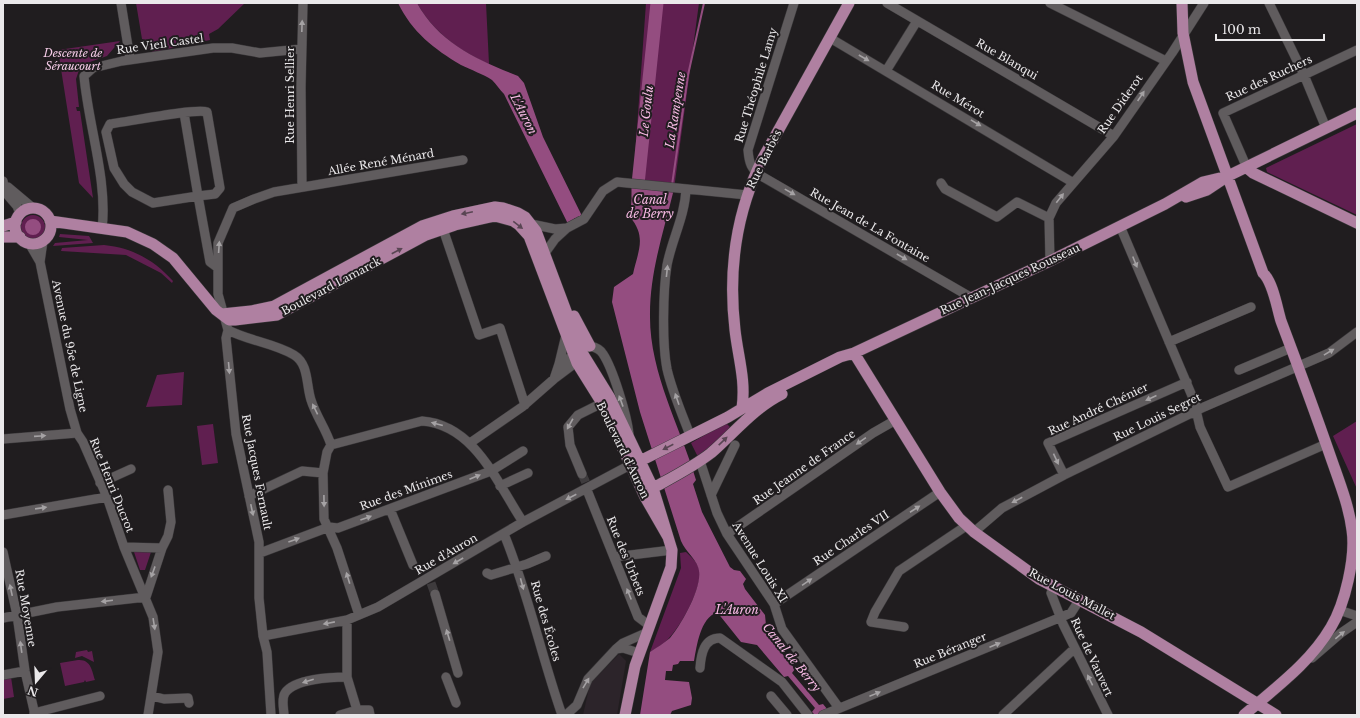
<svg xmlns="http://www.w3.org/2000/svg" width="1360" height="718" font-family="'Libre Baskerville',serif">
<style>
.built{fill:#2c242a}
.green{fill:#601f50}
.water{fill:#944d80}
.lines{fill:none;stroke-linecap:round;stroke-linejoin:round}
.stream{stroke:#944d80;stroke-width:2}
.river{stroke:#944d80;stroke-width:13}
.minor-tunnel{stroke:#3e3b3d;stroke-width:9;stroke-dasharray:9 4.5;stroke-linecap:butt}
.minor-casing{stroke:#3a383a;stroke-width:10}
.major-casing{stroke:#3a383a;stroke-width:12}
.minor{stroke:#605c5e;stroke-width:9}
.major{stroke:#af80a1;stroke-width:11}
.oneway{fill:#a5a2a4}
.oneway2{fill:#594553}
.labels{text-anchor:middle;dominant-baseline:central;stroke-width:4;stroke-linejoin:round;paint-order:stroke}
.street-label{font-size:11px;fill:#eae8ea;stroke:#201d1f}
.park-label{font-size:11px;font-style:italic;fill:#f7cde9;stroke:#201d1f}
.water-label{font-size:12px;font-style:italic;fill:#f7bae4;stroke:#201d1f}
</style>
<rect width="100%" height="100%" fill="#201d1f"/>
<!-- built -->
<path class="built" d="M619 654 626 661 617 715H583L590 684Z"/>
<!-- green -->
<path class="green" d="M136 3H245L218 29 209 34 210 40 153 52 147 48 146 40 142 39Z
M417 3H486L489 64C460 51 433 32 417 3Z
M646 3H699L674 189 633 183Z
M120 41 107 56 87 63 79 70 76 79 79 107H76L77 111H80L93 198 79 183 58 50Z
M1357 124V215L1267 172 1266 168Z
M21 227a12 12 0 1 1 24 0a12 12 0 1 1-24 0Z
M60 234 89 236 93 243 53 246 55 243 88 240 59 237Z
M104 245C133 248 154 260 173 281L172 283 161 273 126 255 61 251 62 248Z
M184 372 182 405 146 407 157 375Z
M1357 421V489L1333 436Z
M213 424 218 463 202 465 197 426Z
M727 424 730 427 727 431 698 457 691 443 722 425Z
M134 552H151L145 570H140Z
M686 552C690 556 695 560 698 566 706 582 681 626 669 638 664 644 656 648 650 652L681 568 680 553Z
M87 650 88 652 92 651 94 662 82 656 75 658 76 652Z
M78 660C91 659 92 671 95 680L86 682 85 680 84 682 65 686 60 663Z
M11 677 14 697 3 699V678Z"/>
<!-- water -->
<path class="water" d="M398 3H417C439 43 478 60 518 76L524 83 543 137 583 218H575L568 224 504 94C500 90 496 84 492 80 483 74 471 70 461 65 434 49 412 32 398 3Z
M633 183 674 189C664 230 650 271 650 314 649 372 680 426 696 480L693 484 702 512 730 567 734 570 740 571 746 579 743 584 745 589 765 615 767 636 795 669 792 673 819 705 823 704 832 715H815L812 712 815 708 788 676 784 677 757 645 741 642 717 612C700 619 697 645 694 661H680L678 664 673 665 672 671H666L665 680 689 682 692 698 691 705 672 711 670 715H640L650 652C656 648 664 643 670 638 681 625 705 584 698 567 695 558 686 552 681 541L640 412 612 302 614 287 633 274C638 251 647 237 630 217Z
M25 227a8 8 0 1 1 16 0a8 8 0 1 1-16 0Z"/>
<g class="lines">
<!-- stream -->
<path class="stream" d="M672 185 688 75 704 3"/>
<!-- river -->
<path class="river" d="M638 196V184L657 3"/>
<!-- minor-tunnel -->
<path class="minor-tunnel" d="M582 474 586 483
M431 583 435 594"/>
<defs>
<path id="minor" d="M121 3 130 59
M794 3 748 150C749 163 751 170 763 177L972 298
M887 3 1114 136
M1050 3 1166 61
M1269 3 1304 75 1326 128
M830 38 1072 182
M886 71 917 21
M184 113 198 196 153 203 132 192 124 184 114 168 106 132 110 124C127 122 196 108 207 112L220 188 215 194 198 196 210 262 218 268
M1247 168 1223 113 1357 50
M3 181 5 192 17 206 20 214
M941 183 945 189 997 217 1017 202 1049 218
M8 187 33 208
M302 187 301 87 303 3
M686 189C685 216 672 239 667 265 663 291 662 344 667 369 672 391 682 414 690 435
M531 224 555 229 567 228
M1120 226 1198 410
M102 229C108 181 88 124 84 76L93 68 122 61 213 48H232L260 53 301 49
M443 229 479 335 500 328 525 405
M29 243 40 262 70 409 77 433 83 442 107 497 124 547 153 617 158 652 148 715
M545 253 555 239 567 228 584 219 603 191 617 182 747 195
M1050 261 1049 218 1056 203 1114 136 1172 53 1204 3
M40 262 43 241
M228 330C249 341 274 343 294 355 309 364 306 385 311 400 316 416 326 429 331 445
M1169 342 1251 307
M559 364 566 335
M1239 370 1291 348
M554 379 559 364 590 346C595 347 600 349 603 354 613 369 627 415 629 434
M1196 410 1200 427 1228 487 1326 444
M3 439 77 433
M470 443 522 407 554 379 582 358
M700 461 717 513 727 534 774 604 782 629 839 708
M582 474 570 445 568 427 578 415 602 403
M1064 475 1048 443 1187 382
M100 483 131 469
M500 486 528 473
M587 490 638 617 650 626
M711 495 735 445
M249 496 302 471 323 473
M390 509 413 565
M3 515 107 497
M974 532 1002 508 1064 475 1204 407 1329 353 1357 332
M504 534C528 592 541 655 562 715
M727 534 873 433 894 421
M124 547 162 548
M3 552 17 615 25 671 35 715
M260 553 329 527 338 528 491 471 523 451
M614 557 672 550
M487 573 491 575 527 564 546 556
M1054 587 1051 593 1063 624 1108 715
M435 594 458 673
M146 597 162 548 168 536 171 522 168 490
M774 604 940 492
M1339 610 1357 616
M359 615 337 548 324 519 323 473 327 452 331 445 422 421C475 425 497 483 523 522
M3 618 57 607 146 597
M347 620V677L357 710
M904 627 871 622 875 612 899 571 966 526
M263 636 347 620 378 607 523 522 630 465
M616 649 623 643 648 632
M1312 658 1341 633 1357 622
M700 668C701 654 704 638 720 638L782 682 808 715
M3 675 25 671
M446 677 456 703
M152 696 164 699 188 698 189 703
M771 696 787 715
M34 713 100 696
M271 715 267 652 263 636 259 598V542L236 434 226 338 228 330 218 294V243L233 208 254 199 274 192 463 160
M284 715C284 709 281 699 285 693 294 679 331 677 347 677
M340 715 357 710H369L370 715
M566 715 577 705 588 679 616 649 623 648 639 653
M823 715 1071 613 1080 599
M1003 715 1075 648"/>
<path id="major" d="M1182 3 1183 33 1193 82 1263 273C1273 282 1277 308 1281 321 1298 366 1315 412 1331 458 1339 481 1349 506 1352 530 1356 557 1345 604 1331 627 1310 663 1275 688 1244 715
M1247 168 1253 173 1357 223
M1186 197 1207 190 1228 176 1357 113
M15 226a18 18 0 1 1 36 0a18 18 0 1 1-36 0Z
M50 221 127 232 153 244 173 258 216 310 229 320H235L277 315 426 235 455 225 495 216 513 221 519 225 529 236 577 363 602 403 645 497 668 537
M3 226 16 222
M3 237H20
M222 314 251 311 274 306 422 226 453 216 495 207 503 208 518 213 525 217 536 231 581 351 610 398 653 488 672 550 671 567 635 666 625 715
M574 316 590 346
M854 353 940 492 959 518 974 532 1039 579 1141 632 1276 715
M742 408C746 380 738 357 735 330 728 270 736 212 763 158L849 3
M634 464 728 417 768 393 840 357 854 353 1050 261 1165 204 1203 182 1228 176
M653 488C673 477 693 467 711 453 735 432 754 408 782 394"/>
</defs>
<!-- minor casing -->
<use href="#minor" class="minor-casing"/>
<!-- major casing -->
<use href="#major" class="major-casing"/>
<!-- minor -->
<use href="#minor" class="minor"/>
<!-- major -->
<use href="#major" class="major"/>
</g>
<!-- one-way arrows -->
<defs><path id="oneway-solid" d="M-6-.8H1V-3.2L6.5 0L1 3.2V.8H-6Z"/></defs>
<g class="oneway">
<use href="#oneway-solid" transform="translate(302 26) rotate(-88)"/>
<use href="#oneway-solid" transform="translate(864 58) rotate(30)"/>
<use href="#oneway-solid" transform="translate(1141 96) rotate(-56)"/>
<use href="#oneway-solid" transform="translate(976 123) rotate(31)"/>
<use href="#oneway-solid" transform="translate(790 192) rotate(29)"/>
<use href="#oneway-solid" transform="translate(1060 198) rotate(-52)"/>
<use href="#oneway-solid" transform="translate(219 247) rotate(-86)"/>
<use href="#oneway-solid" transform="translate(902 257) rotate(30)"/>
<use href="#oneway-solid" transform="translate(1135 262) rotate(68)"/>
<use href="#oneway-solid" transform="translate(667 271) rotate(-84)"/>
<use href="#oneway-solid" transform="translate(1329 352) rotate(-31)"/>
<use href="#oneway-solid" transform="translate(229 368) rotate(85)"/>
<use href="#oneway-solid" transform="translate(1151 398) rotate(156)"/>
<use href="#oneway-solid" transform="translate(677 399) rotate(-109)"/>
<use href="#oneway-solid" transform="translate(621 401) rotate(-110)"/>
<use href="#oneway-solid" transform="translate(315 409) rotate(-116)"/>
<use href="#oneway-solid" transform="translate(437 424) rotate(-165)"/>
<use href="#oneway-solid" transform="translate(570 424) rotate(119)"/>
<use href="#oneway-solid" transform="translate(40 436) rotate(-4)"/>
<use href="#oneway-solid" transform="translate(861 441) rotate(145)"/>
<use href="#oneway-solid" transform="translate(1056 459) rotate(65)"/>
<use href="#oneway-solid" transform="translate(475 477) rotate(-23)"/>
<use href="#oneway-solid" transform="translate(571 497) rotate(153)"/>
<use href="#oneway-solid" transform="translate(1017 500) rotate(152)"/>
<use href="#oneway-solid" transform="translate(324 501) rotate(89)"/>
<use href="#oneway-solid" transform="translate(41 508) rotate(-8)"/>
<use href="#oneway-solid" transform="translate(915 509) rotate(-33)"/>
<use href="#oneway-solid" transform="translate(252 510) rotate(78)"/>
<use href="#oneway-solid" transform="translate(366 518) rotate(-20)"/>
<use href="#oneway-solid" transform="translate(294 540) rotate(-20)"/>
<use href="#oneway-solid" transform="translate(458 561) rotate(150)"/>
<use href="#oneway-solid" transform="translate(153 572) rotate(110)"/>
<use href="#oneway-solid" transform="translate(348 578) rotate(-107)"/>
<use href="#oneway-solid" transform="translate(807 582) rotate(-34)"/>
<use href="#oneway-solid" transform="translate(522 584) rotate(75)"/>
<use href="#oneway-solid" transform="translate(11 590) rotate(-102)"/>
<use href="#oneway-solid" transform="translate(629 594) rotate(-112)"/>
<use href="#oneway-solid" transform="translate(107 601) rotate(173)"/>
<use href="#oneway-solid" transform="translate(329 623) rotate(169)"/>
<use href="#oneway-solid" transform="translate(154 624) rotate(81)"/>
<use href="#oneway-solid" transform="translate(448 635) rotate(-107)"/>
<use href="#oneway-solid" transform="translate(1340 635) rotate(-39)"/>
<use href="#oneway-solid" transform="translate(995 645) rotate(-23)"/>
<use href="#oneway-solid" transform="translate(21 647) rotate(-98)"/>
<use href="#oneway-solid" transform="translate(1090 680) rotate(-116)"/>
<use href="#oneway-solid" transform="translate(308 681) rotate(163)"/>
<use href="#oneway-solid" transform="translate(586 683) rotate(-59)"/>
<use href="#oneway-solid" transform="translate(875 694) rotate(-22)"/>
</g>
<g class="oneway2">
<use href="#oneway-solid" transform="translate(467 213) rotate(168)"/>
<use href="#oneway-solid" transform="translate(518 225) rotate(38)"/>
<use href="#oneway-solid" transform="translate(397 251) rotate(-28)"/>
<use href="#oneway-solid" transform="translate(723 441) rotate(-44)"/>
<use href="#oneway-solid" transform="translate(668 447) rotate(153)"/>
</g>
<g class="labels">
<!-- street labels -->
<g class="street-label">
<text transform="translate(160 44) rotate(-8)">Rue Vieil Castel</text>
<text transform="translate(1007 59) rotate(30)">Rue Blanqui</text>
<text transform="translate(1269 78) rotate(-25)">Rue des Ruchers</text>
<text transform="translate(756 85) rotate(-73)">Rue Théophile Lamy</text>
<text transform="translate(290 95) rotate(-90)">Rue Henri Sellier</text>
<text transform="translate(958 99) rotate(31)">Rue Mérot</text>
<text transform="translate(1120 104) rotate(-55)">Rue Diderot</text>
<text transform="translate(764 159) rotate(-64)">Rue Barbès</text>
<text transform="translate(381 162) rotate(-10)">Allée René Ménard</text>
<text transform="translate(870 225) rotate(30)">Rue Jean de La Fontaine</text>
<text transform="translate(1010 279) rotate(-25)">Rue Jean-Jacques Rousseau</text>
<text transform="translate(331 286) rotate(-28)">Boulevard Lamarck</text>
<text transform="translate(70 346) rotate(78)">Avenue du 95e de Ligne</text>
<text transform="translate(1098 409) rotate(-25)">Rue André Chénier</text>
<text transform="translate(1157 417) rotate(-26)">Rue Louis Segret</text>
<text transform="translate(623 450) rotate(64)">Boulevard d'Auron</text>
<text transform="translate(804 467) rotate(-35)">Rue Jeanne de France</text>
<text transform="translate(257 472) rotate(79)">Rue Jacques Fernault</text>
<text transform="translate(112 485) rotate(68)">Rue Henri Ducrot</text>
<text transform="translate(406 490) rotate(-20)">Rue des Minimes</text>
<text transform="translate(851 538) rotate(-34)">Rue Charles VII</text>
<text transform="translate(446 554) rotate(-30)">Rue d'Auron</text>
<text transform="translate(626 556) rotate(68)">Rue des Urbets</text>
<text transform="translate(760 562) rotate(58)">Avenue Louis XI</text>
<text transform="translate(1072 594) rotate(28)">Rue Louis Mallet</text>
<text transform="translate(26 608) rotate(80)">Rue Moyenne</text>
<text transform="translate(546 621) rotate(74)">Rue des Écoles</text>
<text transform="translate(950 650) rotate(-22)">Rue Béranger</text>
<text transform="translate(1092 657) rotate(65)">Rue de Vauvert</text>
</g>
<!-- park labels -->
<g class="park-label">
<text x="73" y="53">Descente de<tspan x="73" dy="13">Séraucourt</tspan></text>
</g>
<!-- water labels -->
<g class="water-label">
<text transform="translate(675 110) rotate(-81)">La Rampenne</text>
<text transform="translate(646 111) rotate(-84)">Le Goulu</text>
<text transform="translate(524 114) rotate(63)">L'Auron</text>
<text x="650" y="199">Canal<tspan x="650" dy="14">de Berry</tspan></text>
<text x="737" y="609">L'Auron</text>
<text transform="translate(792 657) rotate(51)">Canal de Berry</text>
</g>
</g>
<!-- border -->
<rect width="1360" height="718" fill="none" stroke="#eae8ea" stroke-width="8"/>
<!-- north arrow -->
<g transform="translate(36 682) rotate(199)" stroke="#201d1f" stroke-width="3" paint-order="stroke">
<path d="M0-3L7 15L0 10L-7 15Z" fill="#eae8ea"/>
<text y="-6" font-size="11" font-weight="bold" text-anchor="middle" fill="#eae8ea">N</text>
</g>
<!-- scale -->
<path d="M1216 34v6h108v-6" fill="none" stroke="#eae8ea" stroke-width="2"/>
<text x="1222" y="34" font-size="12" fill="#eae8ea" stroke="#201d1f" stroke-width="3" paint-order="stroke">100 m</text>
</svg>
